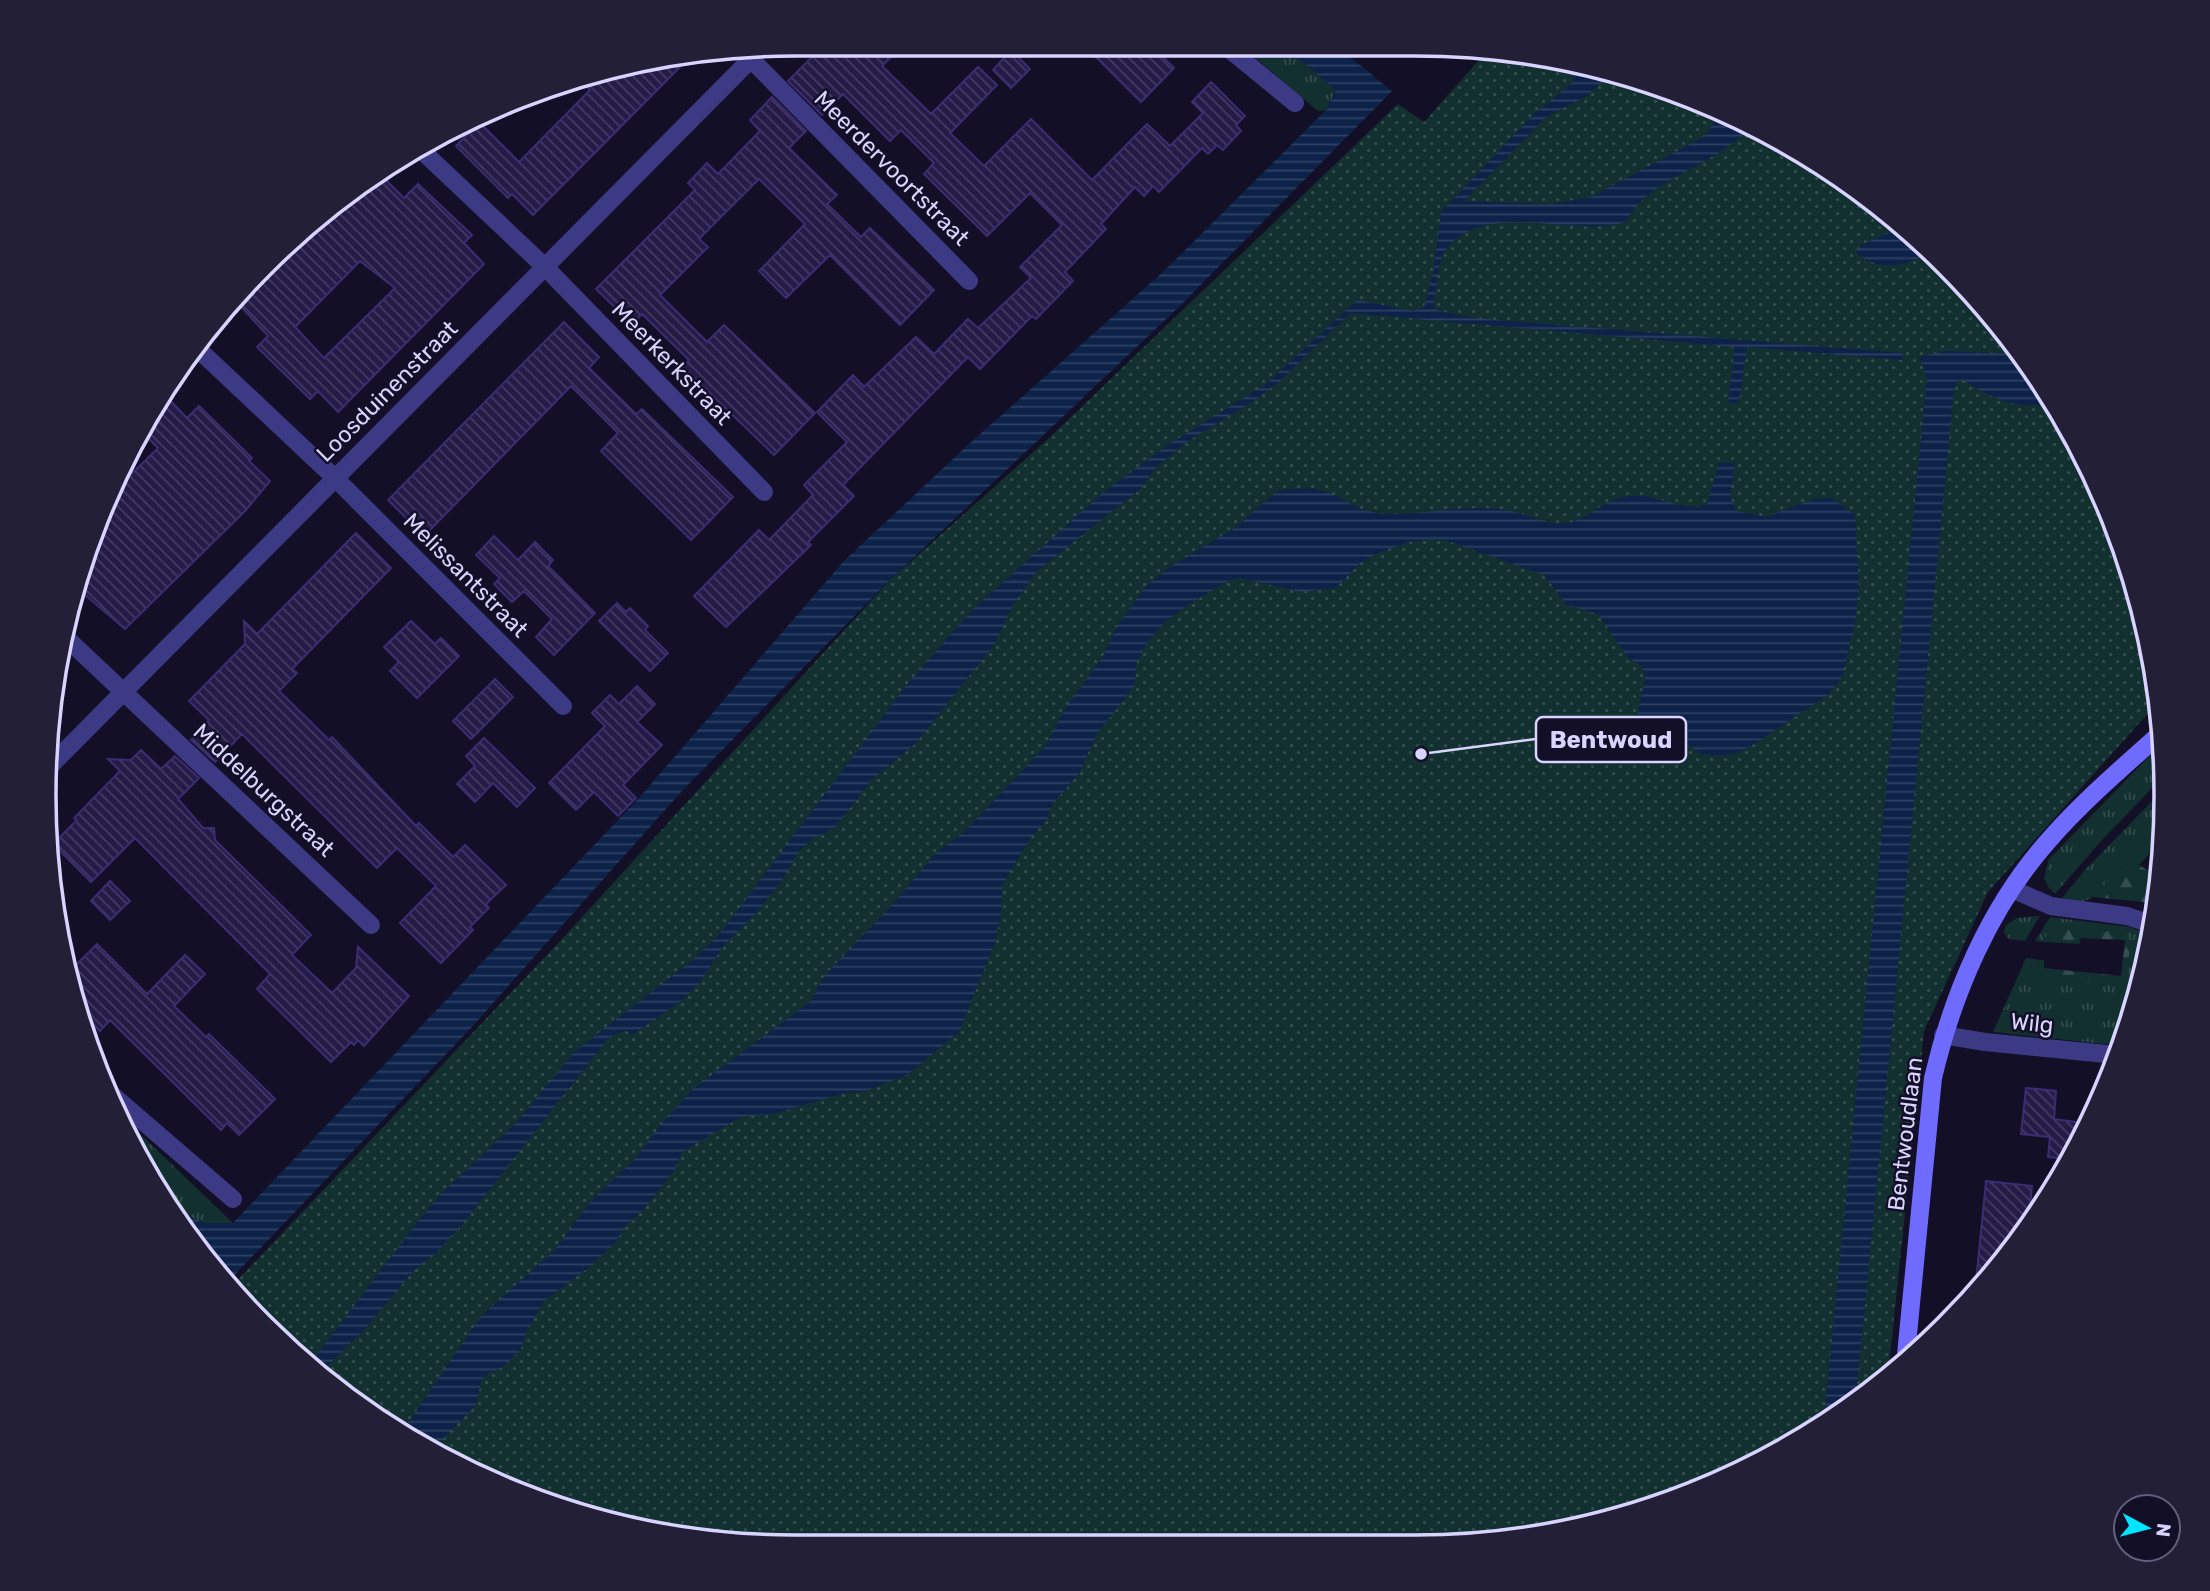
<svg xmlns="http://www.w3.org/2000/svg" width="2210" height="1591" font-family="Rubik,sans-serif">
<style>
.grass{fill:url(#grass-tufts)}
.forest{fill:url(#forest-firs)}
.park{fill:url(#park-dots)}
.water{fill:url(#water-rules)}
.building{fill:url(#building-back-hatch);stroke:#3b2d73;stroke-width:2;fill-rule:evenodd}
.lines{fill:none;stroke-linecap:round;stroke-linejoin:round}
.minor{stroke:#3d3a85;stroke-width:18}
.secondary{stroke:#6f6bff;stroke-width:18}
.labels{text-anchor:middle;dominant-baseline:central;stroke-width:5;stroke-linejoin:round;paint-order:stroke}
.street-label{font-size:23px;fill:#d9d4ff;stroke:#130f26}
.rim{fill:none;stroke:#d9d4ff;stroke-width:3.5}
.leader{fill:none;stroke:#d9d4ff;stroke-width:2.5}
.callout-dot{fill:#d9d4ff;stroke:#130f26;stroke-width:2.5}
.callout{fill:#130f26;stroke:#d9d4ff;stroke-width:2.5}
.callout-label{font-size:24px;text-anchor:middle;font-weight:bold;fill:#d9d4ff}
</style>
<defs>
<pattern id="grass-tufts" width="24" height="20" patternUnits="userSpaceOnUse" patternTransform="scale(1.75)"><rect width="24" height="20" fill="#12302f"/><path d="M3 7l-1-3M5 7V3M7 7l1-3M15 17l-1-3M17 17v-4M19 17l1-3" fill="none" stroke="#344d4e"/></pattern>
<pattern id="forest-firs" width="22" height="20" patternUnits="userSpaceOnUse" patternTransform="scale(1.75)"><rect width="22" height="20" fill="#12302f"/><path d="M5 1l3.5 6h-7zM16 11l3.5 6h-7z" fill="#344d4e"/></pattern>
<pattern id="park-dots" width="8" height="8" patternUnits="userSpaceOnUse" patternTransform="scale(1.75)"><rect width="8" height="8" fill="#12302f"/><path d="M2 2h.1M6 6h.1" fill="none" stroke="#344d4e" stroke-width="1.8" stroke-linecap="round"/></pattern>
<pattern id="water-rules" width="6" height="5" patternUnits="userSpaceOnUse" patternTransform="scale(1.75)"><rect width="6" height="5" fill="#0c2248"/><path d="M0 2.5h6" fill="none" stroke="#2f4163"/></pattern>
<pattern id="building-back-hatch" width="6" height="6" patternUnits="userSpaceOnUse" patternTransform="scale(1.75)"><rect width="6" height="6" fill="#241b47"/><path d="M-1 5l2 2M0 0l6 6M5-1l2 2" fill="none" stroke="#433b63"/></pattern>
</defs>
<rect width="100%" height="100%" fill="#130f26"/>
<!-- grass -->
<path class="grass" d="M1239 44H1282L1336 90 1326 110 1318 111Z
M2161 744 2162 778 2103 839 2055 894 2048 887 2044 878 2049 859Z
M2163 790 2164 824 2093 897 2083 902 2062 898 2084 871Z
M2040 916 2025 941 2009 939 2004 933 2005 926 2017 918Z
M2050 917 2130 927 2150 935 2141 990 2121 1043 2103 1044 1993 1032 2026 958 2040 960 2037 972 2126 982 2127 936 2047 929 2045 942 2035 941Z
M127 1128 136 1130 233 1223H204L167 1206Z"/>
<!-- forest -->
<path class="forest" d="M2164 824V838L2139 865 2159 877 2153 903 2093 897Z
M2047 928 2119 932 2127 936 2130 947 2126 982 2115 986 2046 979 2037 972 2040 960H2044V968L2121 976 2125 940 2081 938 2079 944 2045 942Z"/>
<!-- park -->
<path class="park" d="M1487 51 1562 58 1702 101 1791 145 1910 230 1980 300 2066 420 2126 554 2160 700 1988 892 1924 1031 1888 1376 1747 1470 1656 1507 1513 1541 747 1546 601 1522 463 1470 338 1392 229 1289 561 940 890 580 1049 438 1398 104 1424 122Z"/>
<!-- water -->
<path class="water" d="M1282 44H1334L1392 91 1180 306 890 580 681 792 470 1029 225 1285 167 1206 204 1223H233L639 798 844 561 970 443 1163 272 1326 110 1336 90Z
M1582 65 1613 74 1585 97 1546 117 1464 201 1551 204 1591 197 1707 135 1720 110 1754 127C1741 136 1728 147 1715 155 1681 176 1646 186 1625 222 1576 239 1481 197 1444 252 1438 260 1437 293 1433 305L1436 310 1473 318 1902 353 1903 360 1747 347 1739 402 1732 404 1728 401 1735 347 1350 313 1279 382 1252 402 1188 441 1157 466 1140 489 1036 572 1013 605 994 645 915 744 871 780 835 828 814 838 800 850 780 883 757 912 724 945 699 984 680 1002 632 1035 627 1031 617 1033 607 1040 461 1226 434 1255 417 1267 365 1329 319 1374 309 1365 419 1220 442 1193 515 1124 575 1051 689 963 719 935 909 682 973 609 1105 491 1171 443 1266 384 1357 300 1413 311 1424 307 1433 274 1441 212 1534 114 1570 85Z
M1904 226 1933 253C1904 264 1884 275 1856 253L1861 245Z
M1946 351 2018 354 2053 402C2022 412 1989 398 1964 380L1958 381 1954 389 1856 1397 1824 1418 1927 378 1919 357Z
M1719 463H1735L1730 496 1736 511 1766 517 1814 499 1832 498 1855 515 1859 585 1856 618 1842 677 1828 695 1751 746 1733 754 1718 756 1702 754 1687 744 1669 740 1653 731 1637 717 1645 678 1642 666 1627 657 1598 614 1567 605 1544 575 1442 539 1409 542 1380 552 1360 563 1336 588 1301 592 1240 578 1226 582 1188 605 1166 621 1147 643 1136 664 1135 685 1097 734 1079 773 1051 806 1047 820 1031 837 1002 885 1001 913 994 945 959 1032 907 1075 863 1092 845 1093 773 1114 741 1117 682 1152 674 1171 643 1210 626 1225 615 1243 588 1268 544 1301 525 1335 521 1349 503 1367 488 1373 482 1380 475 1406 432 1450 402 1432 481 1316 554 1251 591 1201 636 1158 662 1123 693 1089 811 1001 824 976 891 906 936 853 964 832 1045 747 1065 709 1102 658 1117 626 1146 586 1168 568 1236 527 1277 491C1291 489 1305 487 1319 490 1340 494 1355 511 1378 513 1420 517 1463 503 1505 510 1527 513 1546 526 1567 523 1590 519 1602 499 1630 496 1659 493 1680 512 1707 505Z"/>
<!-- building -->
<path class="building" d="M825 44H904L882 66 931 114 978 67 997 85 950 133 984 166 1031 119 1092 180 1147 124 1170 146 1203 113 1192 102 1211 82 1245 116 1236 125 1241 131 1223 150 1217 145 1208 154 1202 148 1159 192 1153 186 1144 196 1135 187 1101 224 1106 229 1065 272 1073 281 1036 319 1032 316 980 369 968 357 843 485 854 496 808 542 811 545 726 627 694 596 759 530 769 540 813 495 804 485 847 442 817 412 853 375 864 387 916 337 934 354 968 319 978 328 1031 278 1020 267 1062 225 1030 193 987 236 924 174 934 163 901 130 890 141 843 94 822 115 788 81Z
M1083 44H1150L1174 68 1141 102Z
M1011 50 1030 69 1011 88 993 70Z
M689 58 533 215 512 194 508 198 456 146 479 122 519 162 590 90 578 77 601 69Z
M772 97 806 131 789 148 837 195 827 204 861 237 870 228 934 290 900 325 830 255 786 298 759 271 805 224 759 179 699 239 708 247 660 295 707 342 724 325 815 413 774 455 683 367 689 360 642 314 632 324 596 289 695 190 688 183 707 163 718 174 760 131 750 120Z
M377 171 404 198 418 184 472 235 464 243 484 264 338 412 318 391 310 399 257 347 268 336 233 298ZM360 261 395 288 324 358 295 327Z
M564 322 599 357 589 368 636 414 642 409 733 497 691 540 601 451 618 433 571 386 424 536 388 500Z
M166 396 187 418 199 406 252 458 249 461 270 481 245 511 125 629 78 589 110 495 158 448 142 432Z
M356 533 391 568 292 669 297 673 279 691 329 740 332 737 416 826 419 823 453 857 465 845 506 885 486 904 489 908 470 927 473 930 441 963 400 923 436 886 397 848 377 868 242 734 215 762 191 740 209 720 189 701 245 644 244 621 257 634Z
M494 536 518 560 535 542 553 560 548 566 595 613 554 655 536 637 552 619 524 591 512 602 494 584 500 578 476 555Z
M617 603 626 612 630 608 648 626 645 630 668 653 650 671 599 621Z
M411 621 435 644 441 638 459 656 417 698 390 671 399 662 384 647Z
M495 679 513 697 471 739 453 721Z
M637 686 655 704 637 722 662 745 623 785 636 798 618 816 594 792 576 810 549 783 605 726 592 713 610 695 619 704Z
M484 738 535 788 517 807 493 783 475 802 457 784 475 766 466 756Z
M141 750 161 769 175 756 199 778 178 799 203 828H214L215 840 311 935 292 955 332 993 356 968 358 947 409 996 364 1046 358 1040 354 1045 351 1042 331 1062 257 989 270 974 135 838 91 882 53 844 77 820 74 818 120 771 108 759 131 760Z
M110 881 130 901 110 920 91 901Z
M97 944 147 994 185 955 205 974 174 1006 206 1037 209 1034 275 1099 239 1135 227 1123 221 1130 110 1020 100 1031 83 1014 71 970Z
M2026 1088 2056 1091 2054 1119 2090 1124 2070 1159 2048 1157 2050 1137 2021 1134Z
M1986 1181 2032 1186 2028 1226 2011 1253 1975 1292Z"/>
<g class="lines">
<!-- minor -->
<path class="minor" d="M1223 44 1295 103
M743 51 969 281
M419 148 546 268 764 492
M198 349 335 478 563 706
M63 635 371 925
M46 770 762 48
M2012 889 2051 906 2127 916 2151 924
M1943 1035 1985 1042 2116 1055
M103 1087 233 1199"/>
<!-- secondary -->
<path class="secondary" d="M1905 1365 1933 1078C1953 993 1990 906 2049 840 2082 802 2123 767 2161 733"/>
</g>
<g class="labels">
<!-- street labels -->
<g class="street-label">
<text transform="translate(892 168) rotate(45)">Meerdervoortstraat</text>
<text transform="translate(672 363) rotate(46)">Meerkerkstraat</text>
<text transform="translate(387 391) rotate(-45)">Loosduinenstraat</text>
<text transform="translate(466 575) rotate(45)">Melissantstraat</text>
<text transform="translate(264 790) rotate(43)">Middelburgstraat</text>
<text transform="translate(2032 1023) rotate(6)">Wilg</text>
<text transform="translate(1905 1134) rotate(-83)">Bentwoudlaan</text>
</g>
</g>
<!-- crop -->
<path d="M0 0H2210V1591H0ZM795 56H1415A739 739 0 0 1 2154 795V796A739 739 0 0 1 1415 1535H795A739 739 0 0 1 56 796V795A739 739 0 0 1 795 56Z" fill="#231f37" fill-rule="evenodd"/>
<path class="rim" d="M795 56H1415A739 739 0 0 1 2154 795V796A739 739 0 0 1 1415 1535H795A739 739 0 0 1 56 796V795A739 739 0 0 1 795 56Z"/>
<!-- callouts -->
<path class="leader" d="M1421 754L1536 739"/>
<circle class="callout-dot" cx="1421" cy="754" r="7"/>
<rect class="callout" x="1536" y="717" width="150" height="45" rx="7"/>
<g class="callout-label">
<text x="1611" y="748">Bentwoud</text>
</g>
<!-- north arrow -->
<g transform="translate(2147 1528) rotate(97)"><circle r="33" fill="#130f26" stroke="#625e7d" stroke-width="2"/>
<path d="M0-5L12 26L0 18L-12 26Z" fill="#00e5ff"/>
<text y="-10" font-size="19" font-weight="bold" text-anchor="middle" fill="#d9d4ff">N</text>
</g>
</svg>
